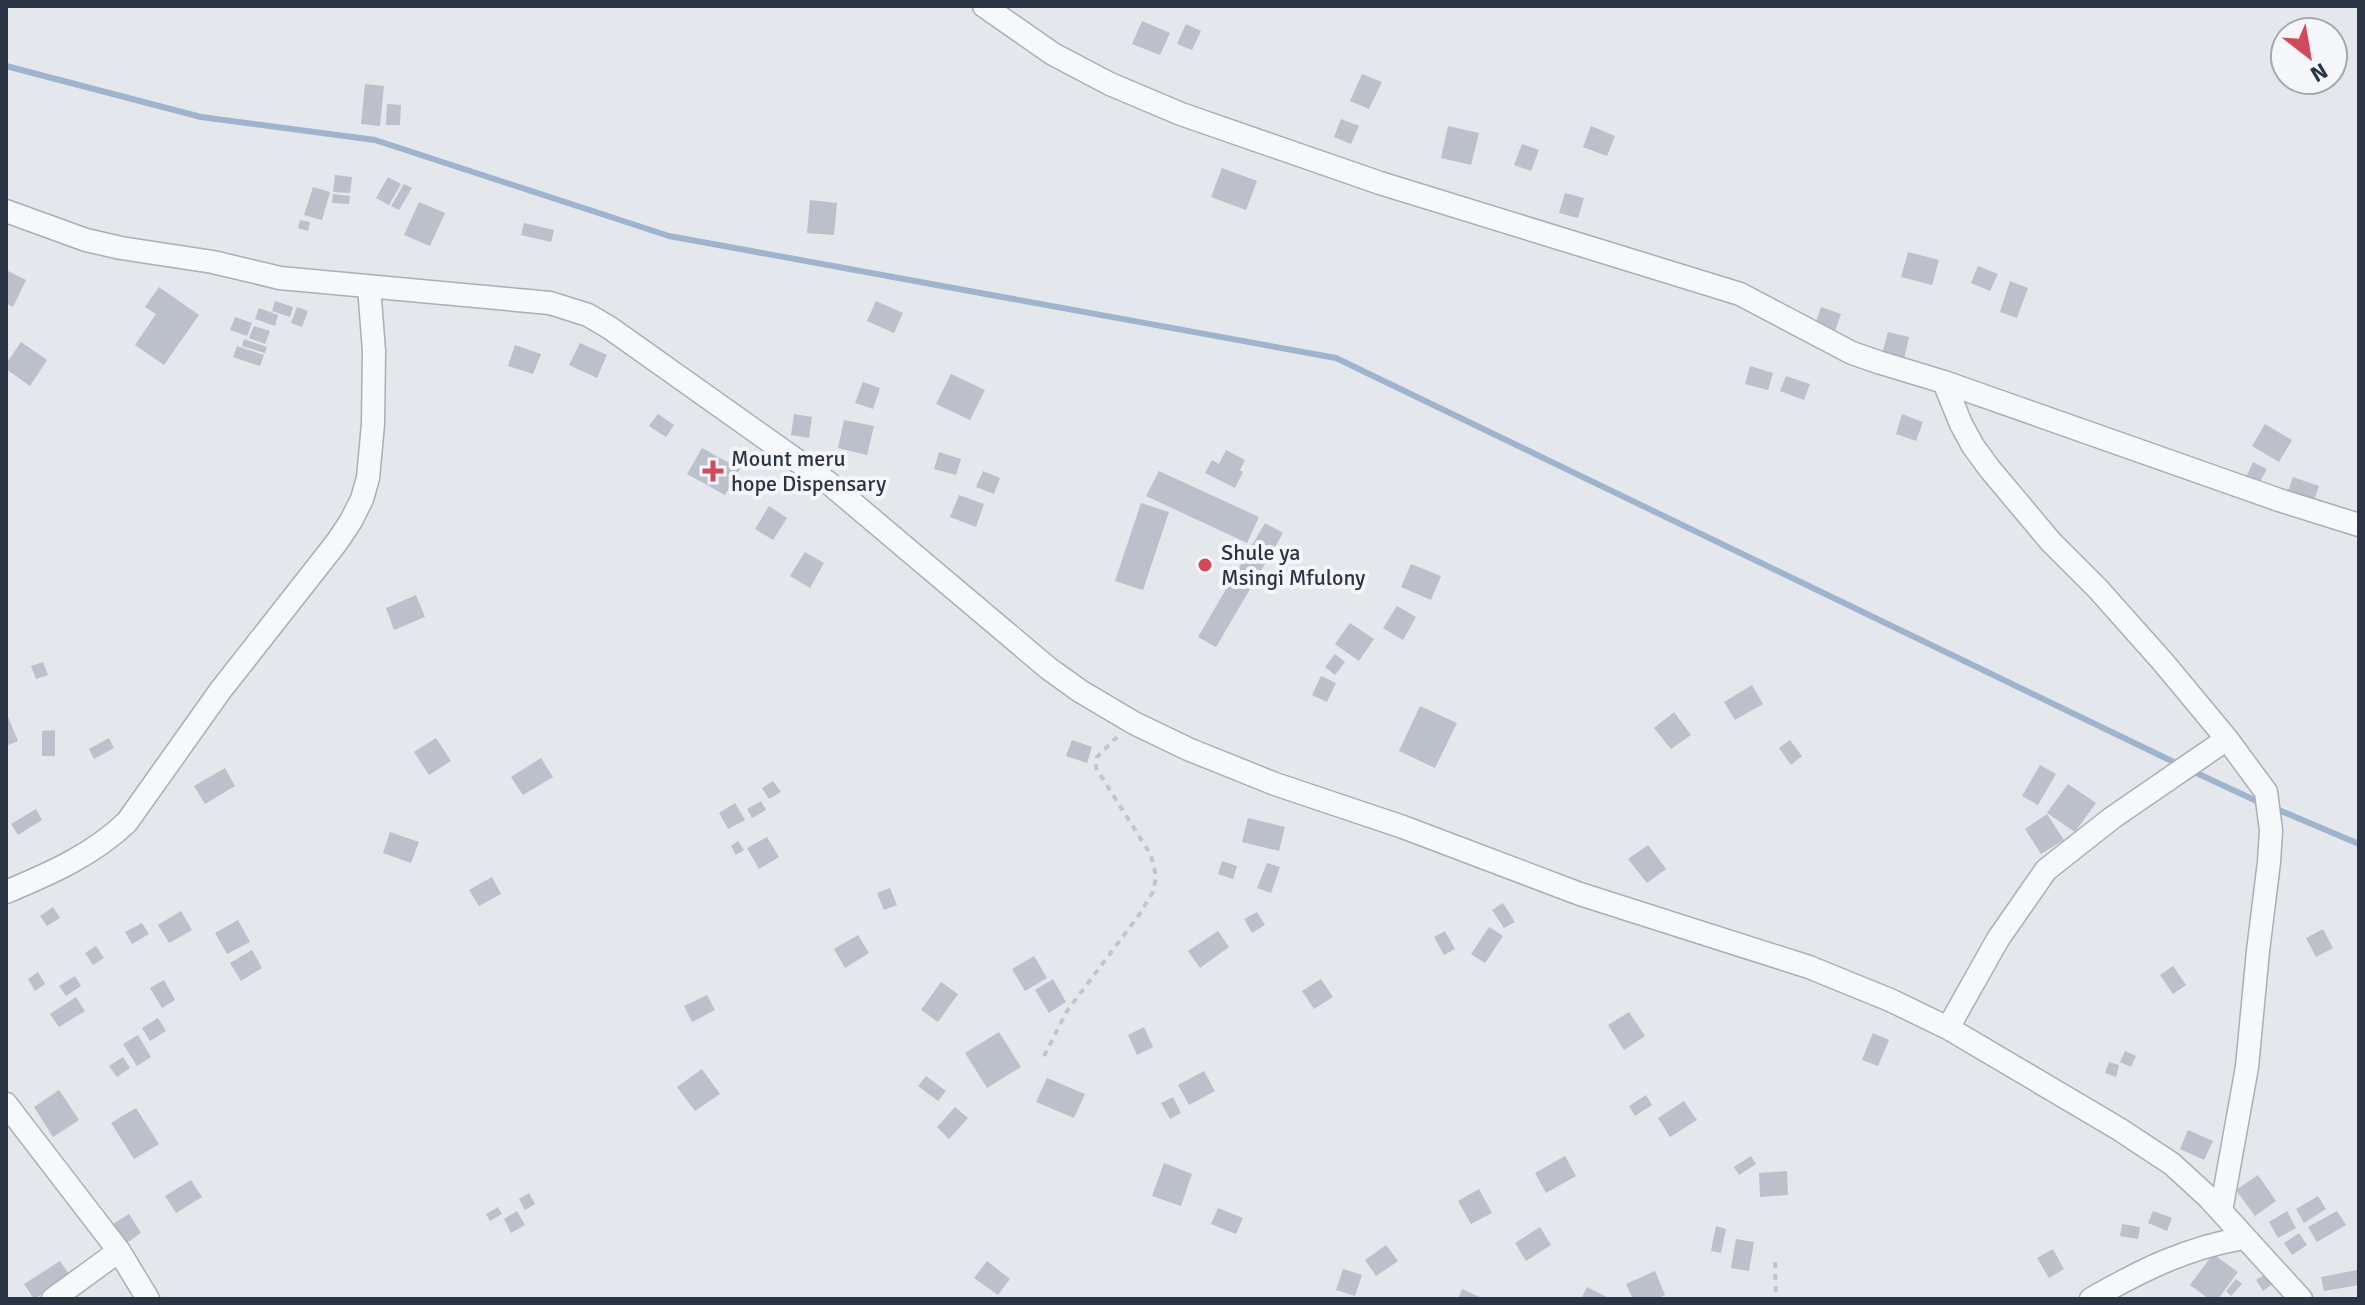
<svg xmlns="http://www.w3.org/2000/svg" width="2365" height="1305" font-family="Signika,sans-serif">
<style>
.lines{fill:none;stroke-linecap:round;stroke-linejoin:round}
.stream{stroke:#9fb4cc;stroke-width:6}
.building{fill:#bbc0ca}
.minor-casing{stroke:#a9aeb7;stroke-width:25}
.path{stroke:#c2c5cb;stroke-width:4;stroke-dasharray:6 6;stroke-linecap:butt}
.minor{stroke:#f7f8fa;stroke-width:22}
.poi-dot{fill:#d1495b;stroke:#f4f6f9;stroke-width:3}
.labels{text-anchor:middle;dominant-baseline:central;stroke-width:8;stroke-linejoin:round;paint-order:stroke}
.poi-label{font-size:22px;fill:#2b3445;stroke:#f4f6f9;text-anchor:start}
</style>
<rect width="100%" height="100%" fill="#e4e7ec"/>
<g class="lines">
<!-- stream -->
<path class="stream" d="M6 66 201 117 375 140 669 236 1336 358 2180 765
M2190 770 2263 804
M2274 808 2359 844"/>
</g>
<!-- building -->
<path class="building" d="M1142 21 1170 33 1160 55 1132 44Z
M1186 24 1201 31 1192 50 1177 44Z
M1362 74 1382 82 1369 109 1350 101Z
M365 84 384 86 380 126 361 124Z
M387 104 401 105 400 125H386Z
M1341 119 1359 126 1351 144 1334 137Z
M1448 126 1479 133 1471 165 1441 158Z
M1591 126 1615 136 1607 156 1583 147Z
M1522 144 1539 150 1531 171 1514 165Z
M1222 168 1257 181 1246 210 1211 197Z
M335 175 352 177 350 193 333 192Z
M388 177 401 184 389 205 376 198Z
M404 184 412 188 399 210 391 206Z
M313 187 330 192 322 220 304 215Z
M1565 193 1584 198 1578 218 1559 213Z
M333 194 350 196 349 204 332 203Z
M810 200 837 203 834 235 807 233Z
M419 202 445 213 430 246 404 235Z
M300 220 310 222 308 231 298 228Z
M524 223 554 230 551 242 521 235Z
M1908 252 1939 260 1932 285 1901 277Z
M1978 266 1998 274 1990 291 1971 283Z
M6 270 26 280 13 307 6 303Z
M2010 281 2028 288 2017 318 2000 312Z
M159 287 199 315 164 365 135 345 156 314 145 307Z
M275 301 293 307 290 317 272 311Z
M876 301 903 313 894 333 867 321Z
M297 307 308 311 302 327 291 323Z
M1821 307 1841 314 1835 331 1815 325Z
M259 308 278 315 275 326 255 319Z
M235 317 252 323 247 336 230 330Z
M254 326 270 331 265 344 249 338Z
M1888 332 1909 337 1904 359 1882 354Z
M244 339 267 347 265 353 242 346Z
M21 342 47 360 30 386 6 369V364Z
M580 343 607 355 597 378 569 365Z
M515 345 541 354 533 374 508 366Z
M237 346 264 355 260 366 233 357Z
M1750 366 1773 373 1768 390 1745 384Z
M951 374 985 390 970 420 936 404Z
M1786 376 1810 384 1804 400 1780 391Z
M863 382 880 388 873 409 855 403Z
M658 414 674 425 666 437 649 426Z
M794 414 812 417 809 438 791 435Z
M1902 414 1923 422 1916 441 1896 434Z
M844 420 874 426 867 455 838 448Z
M2265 424 2292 440 2279 462 2252 446Z
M702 448 740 469 725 495 687 474Z
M1226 450 1245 460 1240 470 1243 472 1235 488 1205 473 1212 460 1219 464Z
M939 452 961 459 956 475 934 469Z
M2253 462 2267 469 2259 483 2246 477Z
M983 471 1000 478 994 494 976 487Z
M1159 471 1259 517 1247 543 1146 496Z
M2293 477 2319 486 2313 503 2287 494Z
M959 495 984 504 976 527 950 517Z
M1141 503 1169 512 1143 590 1115 581Z
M769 506 787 518 773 540 755 529Z
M1265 523 1283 533 1216 647 1198 637Z
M805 552 824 563 810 588 790 576Z
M1411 564 1441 576 1431 600 1401 587Z
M416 595 425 617 394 630 386 608Z
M1397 606 1416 617 1403 640 1383 628Z
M1350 623 1374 639 1359 661 1335 644Z
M1335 654 1345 662 1335 675 1325 667Z
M43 662 48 675 36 679 31 666Z
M1321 676 1336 683 1327 702 1312 695Z
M1752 685 1763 704 1735 720 1724 702Z
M1420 706 1457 723 1435 768 1399 751Z
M6 712 18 741 6 746Z
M1674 712 1691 735 1671 749 1654 728Z
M55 730V756H42V731Z
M109 738 114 748 94 759 89 749Z
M436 738 451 761 429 775 414 752Z
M1072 740 1092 747 1087 763 1066 756Z
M1790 740 1802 756 1791 765 1779 748Z
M541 758 553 777 523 795 511 777Z
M2040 765 2056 774 2038 805 2022 796Z
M225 768 235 786 205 804 194 786Z
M773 781 781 792 769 799 762 788Z
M2068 784 2096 803 2075 832 2047 813Z
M761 801 766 810 752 818 747 809Z
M735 803 745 820 728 829 719 813Z
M36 809 42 820 18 835 11 824Z
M2047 814 2064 840 2041 854 2025 829Z
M1248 818 1285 827 1279 851 1242 842Z
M390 832 419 842 411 863 383 853Z
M767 837 779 857 759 869 747 848Z
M738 841 744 850 736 855 731 846Z
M1648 845 1666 869 1647 883 1628 859Z
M1222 861 1237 866 1233 879 1218 874Z
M1267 863 1280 867 1271 893 1257 888Z
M492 877 501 894 479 906 469 890Z
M890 888 897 905 884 910 877 893Z
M1503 903 1515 922 1504 928 1492 910Z
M53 907 60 918 47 926 40 916Z
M181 911 192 930 169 943 158 925Z
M1257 912 1265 925 1252 933 1244 919Z
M238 920 250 942 227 954 215 933Z
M142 923 149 934 132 944 125 932Z
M1489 927 1503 936 1485 963 1471 954Z
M2323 929 2333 948 2316 957 2306 938Z
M1218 931 1229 947 1200 968 1188 951Z
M1445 931 1455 949 1444 955 1434 937Z
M858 935 869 953 845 968 834 949Z
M96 946 104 958 93 965 85 953Z
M252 950 262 968 241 981 230 963Z
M1034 956 1047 978 1025 991 1012 969Z
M2173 966 2186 985 2173 994 2160 975Z
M38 972 45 984 35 991 28 979Z
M75 976 81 986 66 996 59 986Z
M1053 979 1066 1002 1049 1013 1035 990Z
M1321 979 1333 997 1314 1009 1302 991Z
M164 980 175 1000 162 1008 150 988Z
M941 982 958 994 938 1022 921 1010Z
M707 995 715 1010 692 1022 684 1006Z
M76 997 85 1011 59 1027 50 1014Z
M1629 1012 1645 1036 1624 1050 1608 1025Z
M158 1018 166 1031 150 1041 142 1028Z
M1144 1027 1153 1047 1137 1055 1128 1035Z
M999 1032 1021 1067 987 1088 965 1053Z
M1873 1033 1889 1040 1878 1066 1862 1060Z
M138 1035 151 1057 137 1066 123 1044Z
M2125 1051 2136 1056 2131 1067 2120 1062Z
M123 1057 130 1068 117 1077 109 1066Z
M2109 1062 2119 1065 2116 1077 2105 1073Z
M702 1069 720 1094 695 1111 677 1087Z
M1204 1071 1215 1091 1189 1105 1178 1085Z
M926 1076 946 1091 938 1101 918 1086Z
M1047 1078 1085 1094 1074 1118 1036 1102Z
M59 1090 79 1120 53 1137 34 1107Z
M1646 1095 1652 1105 1635 1116 1629 1106Z
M1173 1097 1181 1113 1170 1119 1161 1103Z
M1684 1101 1697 1120 1670 1137 1658 1118Z
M955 1107 968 1118 949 1139 937 1127Z
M136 1108 159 1144 134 1159 111 1123Z
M2188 1130 2213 1141 2204 1160 2180 1149Z
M1565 1156 1576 1176 1546 1193 1535 1173Z
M1751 1156 1756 1164 1739 1175 1734 1167Z
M1164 1163 1192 1174 1181 1206 1152 1196Z
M1787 1171 1788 1195 1760 1197 1759 1173Z
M2258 1175 2276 1201 2255 1216 2236 1190Z
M191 1180 202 1197 176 1213 165 1196Z
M1479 1189 1492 1213 1471 1224 1458 1201Z
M529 1193 535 1204 525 1210 519 1199Z
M2318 1196 2326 1209 2304 1223 2296 1209Z
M498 1207 502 1214 490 1221 486 1214Z
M1218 1208 1243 1218 1236 1234 1211 1224Z
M517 1211 525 1225 511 1233 504 1219Z
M2153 1211 2172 1218 2167 1231 2148 1223Z
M2287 1211 2296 1228 2278 1238 2269 1222Z
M2337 1211 2346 1225 2317 1242 2308 1227Z
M129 1214 141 1233 125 1244 113 1224Z
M2122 1224 2140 1227 2138 1239 2120 1236Z
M1716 1226 1726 1229 1721 1253 1711 1251Z
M1540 1227 1551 1245 1526 1261 1515 1243Z
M2299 1233 2307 1245 2292 1255 2284 1243Z
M1736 1239 1754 1242 1749 1271 1731 1268Z
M1386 1245 1398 1261 1376 1276 1365 1260Z
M2053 1249 2064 1269 2049 1278 2037 1258Z
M2213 1254 2238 1272 2218 1299H2209L2190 1285Z
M60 1261 71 1277 34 1299 24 1284Z
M987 1261 1010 1279 998 1295 974 1278Z
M1343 1269 1362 1275 1355 1296 1336 1290Z
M2357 1270 2359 1285 2324 1291 2321 1277Z
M1655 1271 1665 1295 1657 1299H1633L1626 1284Z
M2264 1275 2271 1285 2263 1291 2256 1280Z
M2236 1279 2242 1284 2231 1296 2226 1291Z
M1587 1287 1611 1299H1581Z
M1462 1289 1484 1299H1458Z"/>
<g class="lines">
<defs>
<path id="minor" d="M984 6 1053 54 1110 84 1181 114 1380 183 1740 294 1852 353 1878 362 1944 382 2279 500 2359 525
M6 211 86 240 121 248 213 262 280 278 550 303 588 315 610 328 830 484 1048 668 1080 691 1134 723 1188 749 1275 784 1403 827 1580 894 1809 967 1890 1000 1948 1028 2119 1129 2172 1164 2209 1198 2301 1299
M1944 382 1961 424 1973 446 1989 468 2051 542 2098 589 2163 662 2227 739 2266 792 2271 830 2269 862 2258 951 2247 1067 2221 1211
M6 892C49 874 93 855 127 822L220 691 337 542 351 521 362 499 368 478 373 424 374 351 369 287
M1948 1028 1998 939 2046 870 2112 818 2227 739
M6 1104 119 1251 148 1299
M53 1299 119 1251
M2091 1299C2142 1270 2186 1248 2244 1238"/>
</defs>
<!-- minor casing -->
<use href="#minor" class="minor-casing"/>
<!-- path -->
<path class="path" d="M1044 1056 1067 1011 1139 915 1153 892 1156 877 1151 855 1096 768 1097 757 1117 737
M1775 1262 1776 1299"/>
<!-- minor -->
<use href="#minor" class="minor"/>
</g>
<!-- markers -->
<g class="poi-dot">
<path d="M709 459h8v8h8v8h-8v8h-8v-8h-8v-8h8z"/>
<circle cx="1205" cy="565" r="8"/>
</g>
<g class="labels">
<!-- poi labels -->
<g class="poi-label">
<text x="731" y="458">Mount meru<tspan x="731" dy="25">hope Dispensary</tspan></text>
<text x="1221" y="552">Shule ya<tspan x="1221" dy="25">Msingi Mfulony</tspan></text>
</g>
</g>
<!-- border -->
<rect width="2365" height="1305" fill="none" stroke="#2b3445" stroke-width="16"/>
<!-- north arrow -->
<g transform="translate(2309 56) rotate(149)"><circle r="38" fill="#f4f6f9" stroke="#a4a8b1" stroke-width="2"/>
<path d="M0-6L14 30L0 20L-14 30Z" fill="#d1495b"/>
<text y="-12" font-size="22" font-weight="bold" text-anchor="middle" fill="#2b3445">N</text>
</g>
</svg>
